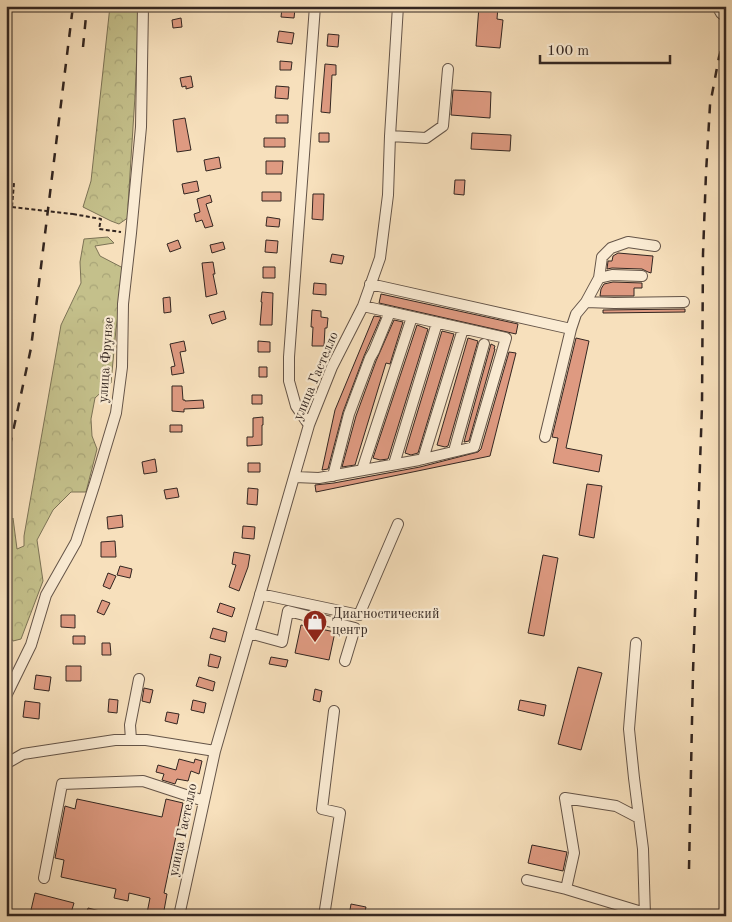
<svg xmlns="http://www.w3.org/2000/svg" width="732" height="922" font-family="'Old Standard TT',serif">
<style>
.forest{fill:url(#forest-crowns);stroke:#7c7356}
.building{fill:#de9a81;stroke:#332621}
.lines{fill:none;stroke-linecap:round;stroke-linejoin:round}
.minor-casing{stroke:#645448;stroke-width:12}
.path{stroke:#332621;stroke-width:2;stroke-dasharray:4 2.5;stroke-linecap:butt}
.minor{stroke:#faebd3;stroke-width:10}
.rail{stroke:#332621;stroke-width:2.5;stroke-dasharray:9 9;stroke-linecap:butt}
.path-bridge{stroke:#332621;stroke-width:2;stroke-dasharray:4 2.5;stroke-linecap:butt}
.labels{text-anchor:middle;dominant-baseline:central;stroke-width:4.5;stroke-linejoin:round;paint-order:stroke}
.street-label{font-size:14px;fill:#332621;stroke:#faebd3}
.poi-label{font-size:14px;fill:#332621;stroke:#faebd3;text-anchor:start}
</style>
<defs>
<pattern id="forest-crowns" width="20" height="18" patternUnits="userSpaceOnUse" patternTransform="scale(1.25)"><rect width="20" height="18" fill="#c4c08b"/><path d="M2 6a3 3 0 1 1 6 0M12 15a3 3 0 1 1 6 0" fill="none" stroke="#a9a578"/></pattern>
</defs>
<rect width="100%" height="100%" fill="#f7e0bc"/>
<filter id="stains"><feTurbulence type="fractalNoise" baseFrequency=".004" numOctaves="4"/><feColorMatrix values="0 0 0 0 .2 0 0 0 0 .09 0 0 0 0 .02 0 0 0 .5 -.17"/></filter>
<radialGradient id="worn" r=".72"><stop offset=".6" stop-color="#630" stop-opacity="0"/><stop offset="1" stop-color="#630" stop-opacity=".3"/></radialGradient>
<!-- forest -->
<path class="forest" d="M110 6H139L135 96 128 205 129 217 119 224 111 221 83 207 91 181Z
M108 237 114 243 95 246 100 256 125 269 116 329 111 383 95 398 91 419 92 436 97 449 86 492H71L53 510 37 540 43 581 21 639 13 641 8 633 6 634V527L13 518 17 549 24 546V536L61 325 81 283 80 262 84 239Z"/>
<!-- building -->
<path class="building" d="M479 6H498L497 19 503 20 500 48 476 46Z
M282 8 295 9 294 18 281 17Z
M181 18 182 27 173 28 172 20Z
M279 31 294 33 292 44 277 42Z
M328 34 339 35 338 47 327 46Z
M280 61 292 62 291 70H280Z
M325 64 336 65V75H332L330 113 321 112Z
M191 76 193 87 186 89V86L182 87 180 78Z
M276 86 289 87 288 99 275 98Z
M453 90 491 92 490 118 451 115Z
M276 115H288V123H276Z
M185 118 191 150 177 152 173 120Z
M319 133H329V142H319Z
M472 133 511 135 510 151 471 149Z
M264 138H285V147H264Z
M219 157 221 168 206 171 204 160Z
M266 161H283L282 174H266Z
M455 180H465L464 195 454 194Z
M197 181 199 191 184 194 182 184Z
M262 192H281V201H262Z
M313 194H324L323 220 312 219Z
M210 195 212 202 206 204 213 226 205 228 202 220 196 222 194 214 200 212 197 199Z
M267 217 280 219 279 227 266 226Z
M178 240 181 248 170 252 167 244Z
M266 240 278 241 277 253 265 252Z
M223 242 225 249 212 253 210 245Z
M618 253 653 256 651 273 648 272 642 269 612 268 607 269 608 261H612L613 256Z
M332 254 344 256 342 264 330 262Z
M213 262 215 274H213L217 294 206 297 202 263Z
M263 267H275V278H263Z
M613 282 642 283V288H634V296H600L601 289 604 284Z
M314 283 326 284V295L313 294Z
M262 292 273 293 272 325H260L262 302H261Z
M381 294 518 324 516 334 379 303Z
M170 297 171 312 164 313 163 298Z
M685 309V312L603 313V310Z
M312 310 321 311V317L328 318 327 328H325L324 346H312L313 327H311Z
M224 311 226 319 212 324 209 315Z
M374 316 381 317 364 356 343 412 328 469 322 470 335 410Z
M394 320 403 322 390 364 386 363 355 465 342 467 356 416 376 361Z
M417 325 428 329 388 459 380 460 373 458Z
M442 331 454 334 418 453 411 455 405 453Z
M468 338 478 341 448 446 445 447 437 445Z
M576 338 589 341 566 448 602 455 599 472 553 463 558 438 552 437Z
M184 341 186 351 180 352 184 373 172 375 171 367 175 366 170 344Z
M258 341 270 342V352H258Z
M491 344 495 346 494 349H495L469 441 464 442Z
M509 352 516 353 490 456 316 492 315 485 334 483 420 467 478 452 481 449Z
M259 367H267V377H259Z
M172 386H182L183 400H185V401L203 400 204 408 184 409V412L172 411Z
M252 395H262V404H252Z
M263 417V425H262V445L247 446V437H253V418Z
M170 425H182V432H170Z
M155 459 157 472 144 474 142 462Z
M248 463H260V472H248Z
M587 484 602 486 594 538 579 535Z
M177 488 179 497 166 499 164 490Z
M248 488 258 489 257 505 247 504Z
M122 515 123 527 108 529 107 517Z
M243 526 255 527 254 539 242 538Z
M115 541 116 557H101V542Z
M234 552 250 555 248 567 239 591 229 587 236 565 232 564Z
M543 555 558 558 544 636 528 633Z
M120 566 132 569 130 578 117 575Z
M108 573 116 576 110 589 103 586Z
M102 600 110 603 104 615 97 612Z
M220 603 235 608 232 617 217 612Z
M61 615H75V628L61 627Z
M301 625 335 632 329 660 295 653Z
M213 628 227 632 225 642 210 638Z
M73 636H85V644H73Z
M102 643H110L111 655H102Z
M210 654 221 657 218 668 208 666Z
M271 657 288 660 286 667 269 664Z
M66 666H81V681H66Z
M578 667 602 673 581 750 558 744Z
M36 675 51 677 49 691 34 689Z
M199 677 215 682 213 691 196 686Z
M144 688 153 690 150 703 142 701Z
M315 689 322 691 320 702 313 700Z
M109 699 118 700 117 713 108 712Z
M193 700 206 703 204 713 191 710Z
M520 700 546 705 544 716 518 710Z
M25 701 40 703 39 719 23 717Z
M167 712 179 714 177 724 165 721Z
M179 759 194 763 195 759 202 761 199 774 191 771 188 781 177 779 175 784 162 780 164 774 156 772 158 765 176 770Z
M77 799 162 817 166 799 183 803 164 893 167 894 163 916 147 913 150 898 129 893 128 901 114 898 116 889 61 877 64 860 55 858 65 806 75 809Z
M532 845 567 852 563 871 528 863Z
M35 893 74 903 70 916H54L31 910Z
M351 904 366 907 364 916H349Z
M88 908 108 913V916H86Z"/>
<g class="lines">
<defs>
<path id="minor" d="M717 6 721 13 726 17
M390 136 426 138 443 126 448 69
M599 278 602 257 611 248 628 242 655 246
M370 284 571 329 545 437
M586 302 599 278 612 275 642 276
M571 329 576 314 586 302 614 303 684 302
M309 425 296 406 289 381V357L315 6
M454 451 484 344
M423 459 463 329
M394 464 437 323
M362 470 412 317
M333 476 349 414 370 358 374 351 390 312
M295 477 319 478 419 460 474 447 506 338 363 306
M260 594 359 615 398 524
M249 633 282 642 288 611 355 628 345 661
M636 643 629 729 634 778 643 849 645 916
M6 696 31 645 46 595 76 542 95 483 116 413 122 367 123 304 131 233 141 127 143 6
M131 740H146L215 751
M6 762H9L23 754 115 740H131L130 725 139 679
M44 878 62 784 143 781 204 801
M527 880 566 889 574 853 565 798 616 806 639 818
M566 889 645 913
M179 916 215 751 309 425 332 367 363 306 380 258 388 195 390 136 398 6
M324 916 340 813 322 809 334 711
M685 916H707"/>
</defs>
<!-- minor casing -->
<use href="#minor" class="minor-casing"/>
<!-- path -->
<path class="path" d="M6 207H12L14 183
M73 214 101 219 99 229 121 232"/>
<!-- minor -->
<use href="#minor" class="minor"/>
<!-- rail -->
<path class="rail" d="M83 47 87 6
M6 464 31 348 73 6
M689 869 693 672 702 405 703 254 706 173 710 105 719 57 726 34"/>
<!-- path-bridge -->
<path class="path-bridge" d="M12 207 73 214"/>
</g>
<!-- icons -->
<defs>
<symbol id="shop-pin" viewBox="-11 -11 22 30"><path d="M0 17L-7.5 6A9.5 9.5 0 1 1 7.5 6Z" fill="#8f2418" stroke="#faebd3"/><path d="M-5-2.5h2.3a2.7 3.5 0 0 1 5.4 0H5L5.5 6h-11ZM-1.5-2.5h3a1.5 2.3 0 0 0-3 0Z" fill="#fff"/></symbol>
</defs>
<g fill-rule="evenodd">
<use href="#shop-pin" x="301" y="608" width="28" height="38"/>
</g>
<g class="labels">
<!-- street labels -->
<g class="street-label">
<text transform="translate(106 360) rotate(-86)">улица Фрунзе</text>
<text transform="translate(316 376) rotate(-67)">улица Гастелло</text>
<text transform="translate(183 830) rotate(-78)">улица Гастелло</text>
</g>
<!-- poi labels -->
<g class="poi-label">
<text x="332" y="614">Диагностический<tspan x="332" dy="16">центр</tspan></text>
</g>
</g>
<!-- margin -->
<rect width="732" height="922" fill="none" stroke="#f7e0bc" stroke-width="25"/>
<rect x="8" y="8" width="717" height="907" fill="none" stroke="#332621" stroke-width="2.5"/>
<rect x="12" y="12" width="707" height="897" fill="none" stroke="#332621"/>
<!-- scale -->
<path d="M540 55v8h130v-8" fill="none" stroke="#332621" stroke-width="2.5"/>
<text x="547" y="55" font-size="15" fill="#332621" stroke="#faebd3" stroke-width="4" paint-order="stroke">100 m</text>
<rect width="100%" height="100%" filter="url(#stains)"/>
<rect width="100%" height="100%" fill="url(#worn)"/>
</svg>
